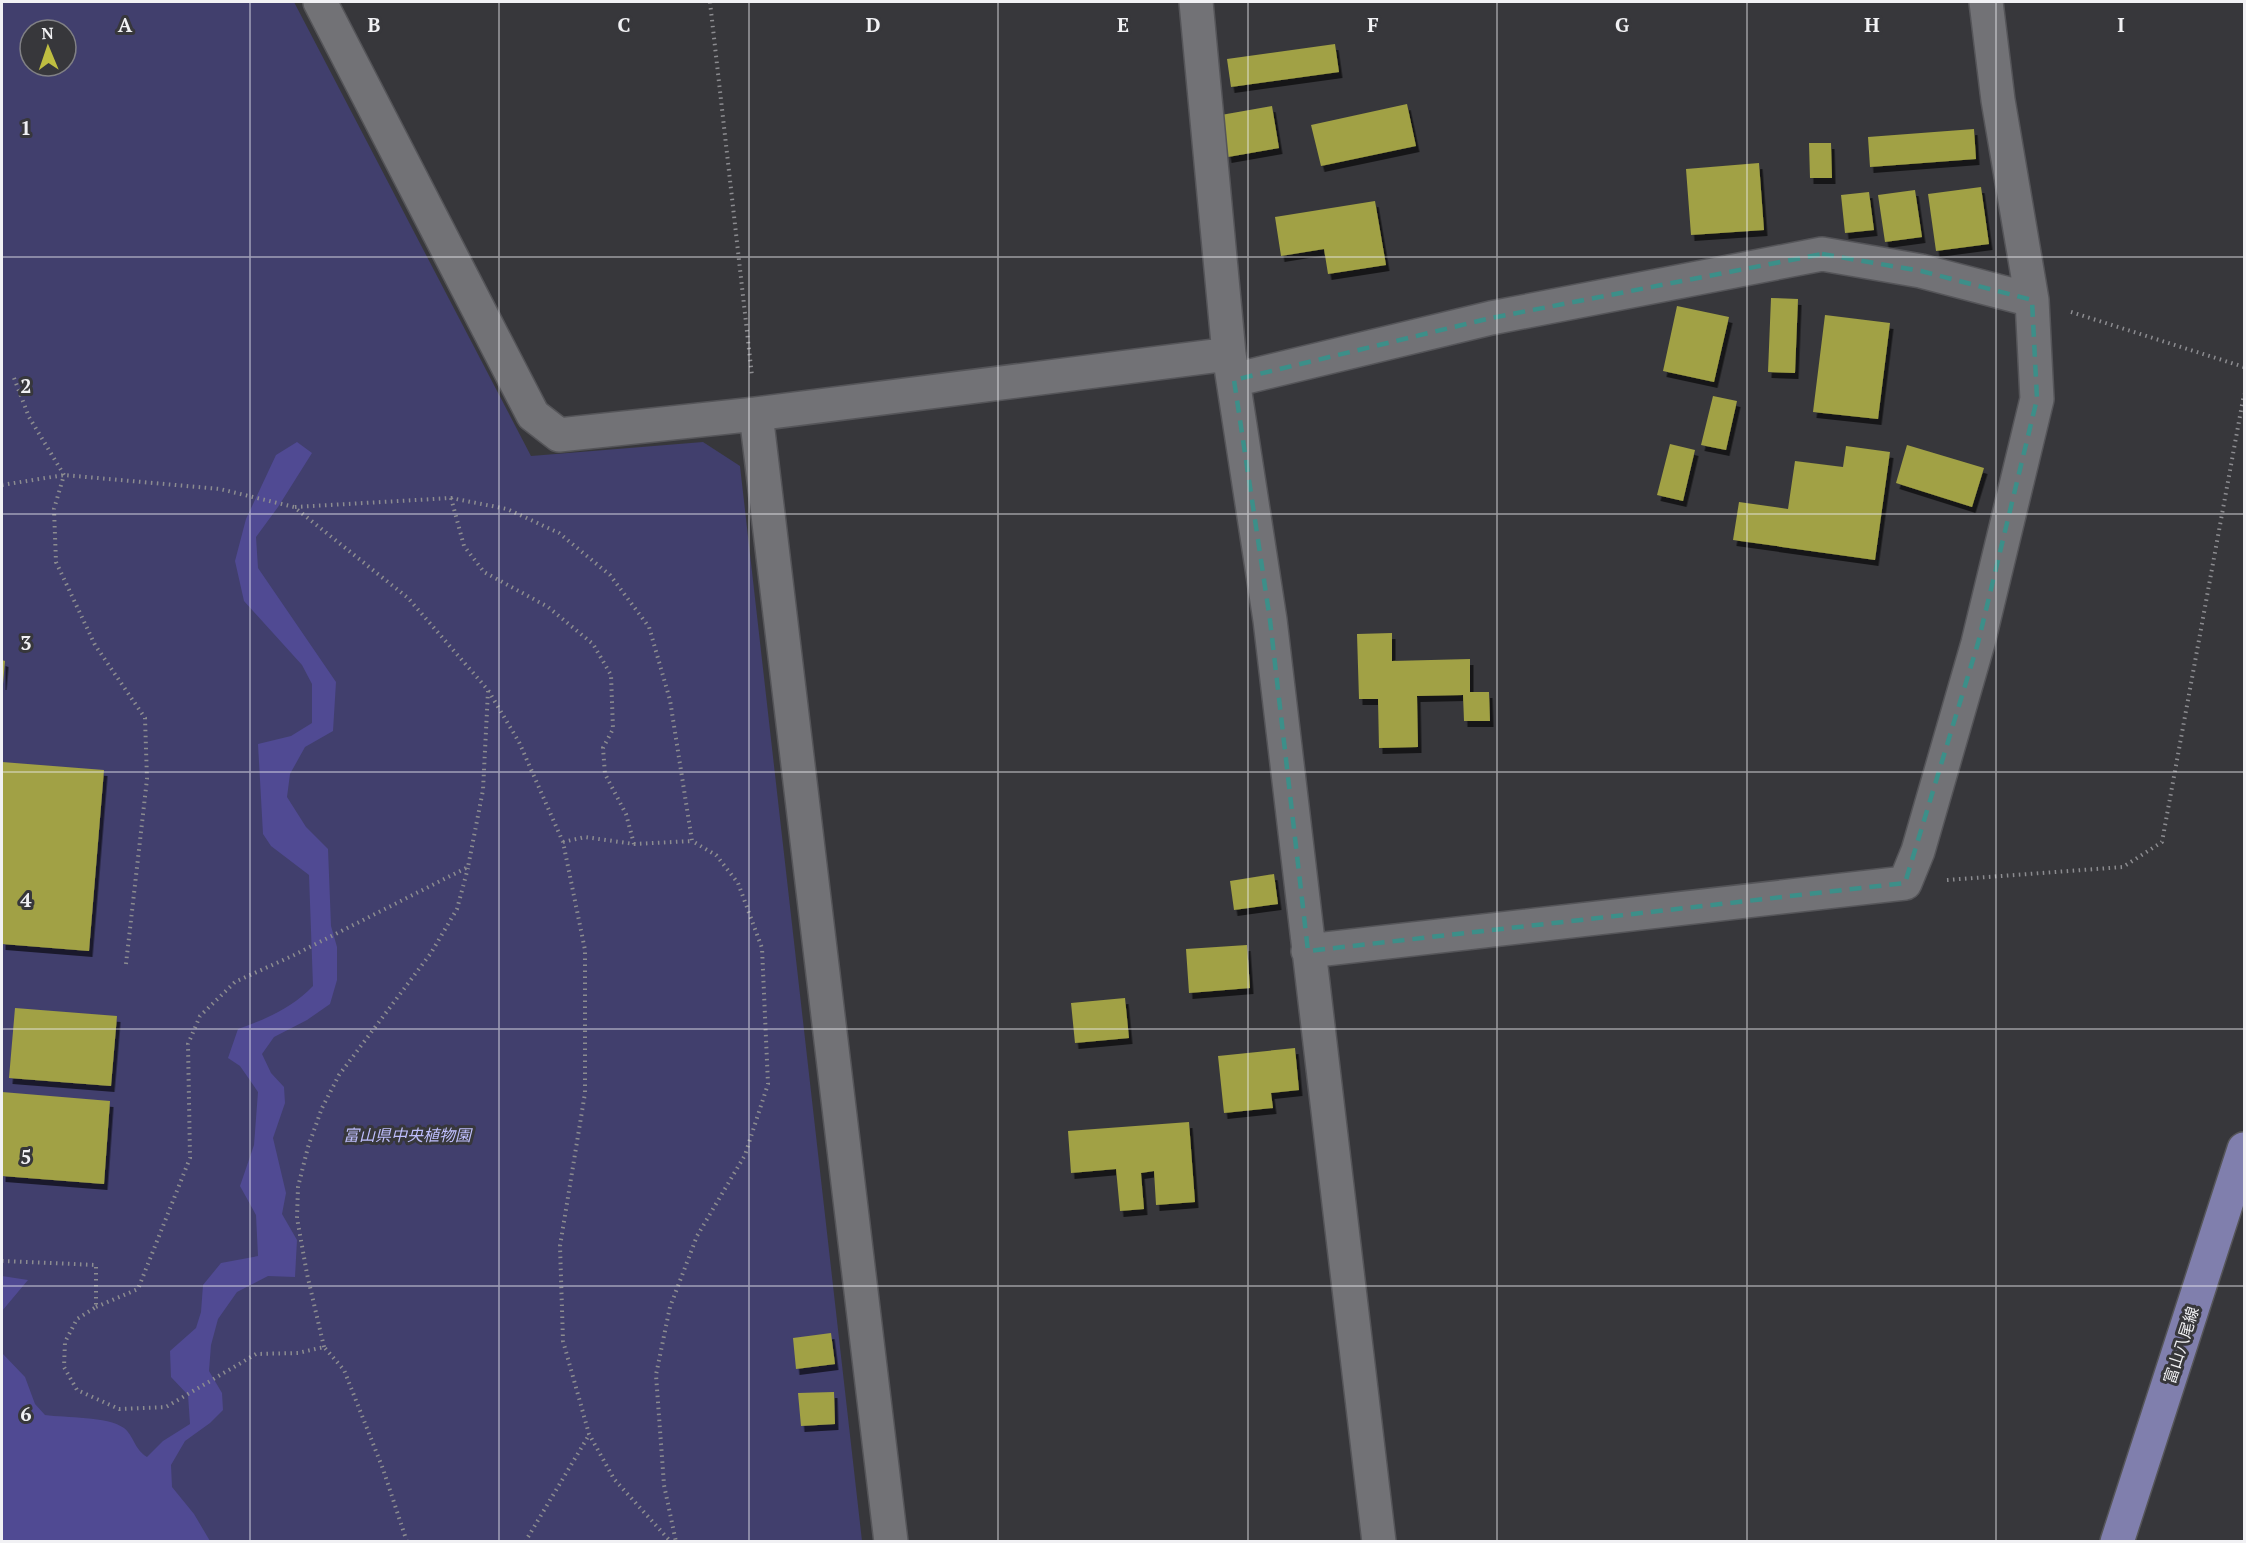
<svg xmlns="http://www.w3.org/2000/svg" width="2246" height="1543" font-family="'PT Serif','Noto Sans JP',serif">
<style>
.green{fill:#413f6d;fill-rule:evenodd}
.water{fill:#504a93}
.building{fill:#a1a144;filter:url(#shadow)}
.lines{fill:none;stroke-linecap:round;stroke-linejoin:round}
.street-casing{stroke:#555559;stroke-width:36}
.primary-casing{stroke:#555559;stroke-width:36}
.path{stroke:#8c8c90;stroke-width:4;stroke-dasharray:1.5 4.5;stroke-linecap:butt}
.street{stroke:#727276;stroke-width:33}
.primary{stroke:#807fad;stroke-width:33}
.marked{fill:none;stroke:#3c8f89;stroke-width:4.5;stroke-dasharray:12 8;stroke-linejoin:round}
.grid{fill:none;stroke:#f1f1f4;stroke-width:1.5;stroke-opacity:0.55}
.labels{text-anchor:middle;dominant-baseline:central;stroke-width:6;stroke-linejoin:round;paint-order:stroke}
.park-label{font-size:16px;font-style:italic;fill:#bebefc;stroke:#37373b}
.street-label{font-size:16px;fill:#f1f1f4;stroke:#37373b}
.grid-label{font-size:20px;text-anchor:middle;font-weight:bold;fill:#f1f1f4;stroke:#37373b;stroke-width:6;stroke-linejoin:round;paint-order:stroke}
</style>
<defs>
<filter id="shadow"><feDropShadow dx="3.5" dy="6" stdDeviation="0" flood-color="#0009"/></filter>
</defs>
<rect width="100%" height="100%" fill="#37373b"/>
<!-- green -->
<path class="green" d="M2 2H294L531 456 703 442 740 466 862 1541 2 1542ZM30 30H66V66H30Z"/>
<!-- water -->
<path class="water" d="M297 442 312 453 278 507 256 537 258 568 336 682 333 731 305 747 290 774 287 797 306 827 328 849 331 926 337 947V980L330 1004 307 1020 274 1037 262 1054 271 1073 284 1087 285 1103 273 1138 286 1193 282 1214 297 1240 295 1277 268 1276 237 1292 218 1319 211 1345 209 1371 222 1393 223 1410 210 1423 185 1441 171 1465 172 1487 194 1514 210 1541H2V1353L25 1377 35 1404 45 1415C66 1418 107 1416 124 1428 134 1436 134 1449 147 1457L163 1441 190 1424 188 1395 171 1377 170 1351 196 1328 201 1312 203 1285 221 1263 258 1256 256 1215 240 1186 254 1145 258 1092 240 1066 228 1058 238 1029C266 1019 292 1008 313 986L309 875 271 846 263 834 258 744 291 736 312 723V684L302 665 244 601 235 561 246 519 276 455Z
M2 1276 28 1280 2 1311Z"/>
<!-- building -->
<path class="building" d="M1335 44 1339 72 1231 87 1227 59Z
M1407 104 1416 146 1321 166 1311 125Z
M1272 106 1279 148 1228 157 1221 115Z
M1974 129 1976 159 1870 167 1868 137Z
M1809 143H1831L1832 178H1810Z
M1759 163 1764 230 1691 235 1686 169Z
M1981 187 1989 244 1936 251 1928 194Z
M1915 190 1922 237 1885 242 1878 195Z
M1869 192 1874 230 1845 233 1841 195Z
M1375 201 1386 265 1328 274 1324 249 1281 256 1275 217Z
M1771 298 1798 299 1795 373 1768 372Z
M1677 306 1729 317 1714 382 1663 371Z
M1825 315 1890 323 1878 419 1813 412Z
M1713 396 1737 401 1726 450 1701 445Z
M1670 444 1695 450 1683 501 1657 495Z
M1907 445 1984 468 1972 507 1896 483Z
M1846 446 1890 452 1875 560 1733 540 1739 502 1788 509 1795 461 1843 467Z
M1392 633V661L1470 659V692H1489L1490 721H1464L1463 695 1417 696 1418 747 1379 748 1378 699H1359L1357 634Z
M2 660 5 661 3 684H2Z
M2 762 104 770 89 951 2 944Z
M1274 874 1278 904 1234 910 1230 881Z
M1247 945 1250 988 1189 993 1186 949Z
M1125 998 1129 1038 1075 1043 1071 1003Z
M15 1008 117 1016 111 1086 9 1078Z
M1295 1048 1299 1090 1271 1093 1273 1108 1224 1113 1218 1056Z
M2 1092 110 1101 104 1184 2 1176Z
M1189 1122 1195 1202 1156 1205 1154 1171 1141 1173 1144 1209 1120 1211 1116 1169 1071 1173 1068 1131Z
M831 1333 835 1364 796 1369 793 1338Z
M834 1392 835 1424 801 1426 798 1393Z"/>
<g class="lines">
<defs>
<path id="street" d="M320 2 533 415 559 435 756 414 1229 354
M1196 2 1229 354 1270 620 1379 1542
M1234 380 1491 318 1822 254 1921 271 2032 300
M756 414 891 1542
M1308 951 1905 883 1918 851 1978 643 2037 399 2032 300 1998 100 1986 2"/>
<path id="primary" d="M2117 1542 2244 1149"/>
</defs>
<!-- street casing -->
<use href="#street" class="street-casing"/>
<!-- primary casing -->
<use href="#primary" class="primary-casing"/>
<!-- path -->
<path class="path" d="M710 2 752 376
M2071 312 2244 367
M14 378 29 417 64 475 54 509 56 562 95 645 145 718 147 779 126 964
M2 485 64 475 220 489 294 507 408 598 488 690 519 742 563 842 585 950V1093L560 1246 563 1341 589 1434 614 1479 671 1542
M451 498 464 546 484 572 548 607 593 644 611 675 613 729 603 748 605 774 626 814 634 844
M295 507 451 498 507 509 559 533 610 575 649 627 670 700 692 841 716 855 738 883 762 948 768 1084 745 1155 697 1236 670 1307 665 1331 656 1375 664 1485 676 1542
M563 842 585 837 634 844 692 841
M1947 880 2123 867 2162 842 2244 394
M2 1261 96 1265V1307L77 1319 65 1342 64 1367 77 1390 119 1409 166 1407 256 1354 298 1353 324 1347 344 1370 383 1469 407 1542
M96 1307 138 1289 190 1158 188 1044 200 1016 235 982 294 955 468 867 483 790 488 691
M324 1347 307 1274 297 1218 298 1187 308 1147 322 1108 339 1075 431 953 457 909 468 868
M525 1542 589 1435"/>
<!-- street -->
<use href="#street" class="street"/>
<!-- primary -->
<use href="#primary" class="primary"/>
</g>
<!-- marked area -->
<path class="marked" d="M1822 254 1921 271 2032 300 2037 399 1978 643 1905 883 1308 951 1270 620 1234 380 1491 318Z"/>
<!-- grid -->
<path class="grid" d="M250 2V1542M499 2V1542M749 2V1542M998 2V1542M1248 2V1542M1497 2V1542M1747 2V1542M1996 2V1542M2 257H2244M2 514H2244M2 772H2244M2 1029H2244M2 1286H2244"/>
<g class="labels">
<!-- park labels -->
<g class="park-label">
<text x="407" y="1135">富山県中央植物園</text>
</g>
<!-- street labels -->
<g class="street-label">
<text transform="translate(2181 1345) rotate(-72)">富山八尾線</text>
</g>
</g>
<g class="grid-label">
<text x="125" y="32">A</text>
<text x="374" y="32">B</text>
<text x="624" y="32">C</text>
<text x="873" y="32">D</text>
<text x="1123" y="32">E</text>
<text x="1373" y="32">F</text>
<text x="1622" y="32">G</text>
<text x="1872" y="32">H</text>
<text x="2121" y="32">I</text>
<text x="26" y="135">1</text>
<text x="26" y="393">2</text>
<text x="26" y="650">3</text>
<text x="26" y="907">4</text>
<text x="26" y="1164">5</text>
<text x="26" y="1421">6</text>
</g>
<!-- border -->
<rect width="2246" height="1543" fill="none" stroke="#f1f1f4" stroke-width="6"/>
<!-- north arrow -->
<g transform="translate(48 48) rotate(358)"><circle r="28" fill="#37373b" stroke="#818185" stroke-width="1.5"/>
<path d="M0-4.5L10 22L0 15L-10 22Z" fill="#bfbe41"/>
<text y="-9" font-size="16" font-weight="bold" text-anchor="middle" fill="#f1f1f4">N</text>
</g>
</svg>
